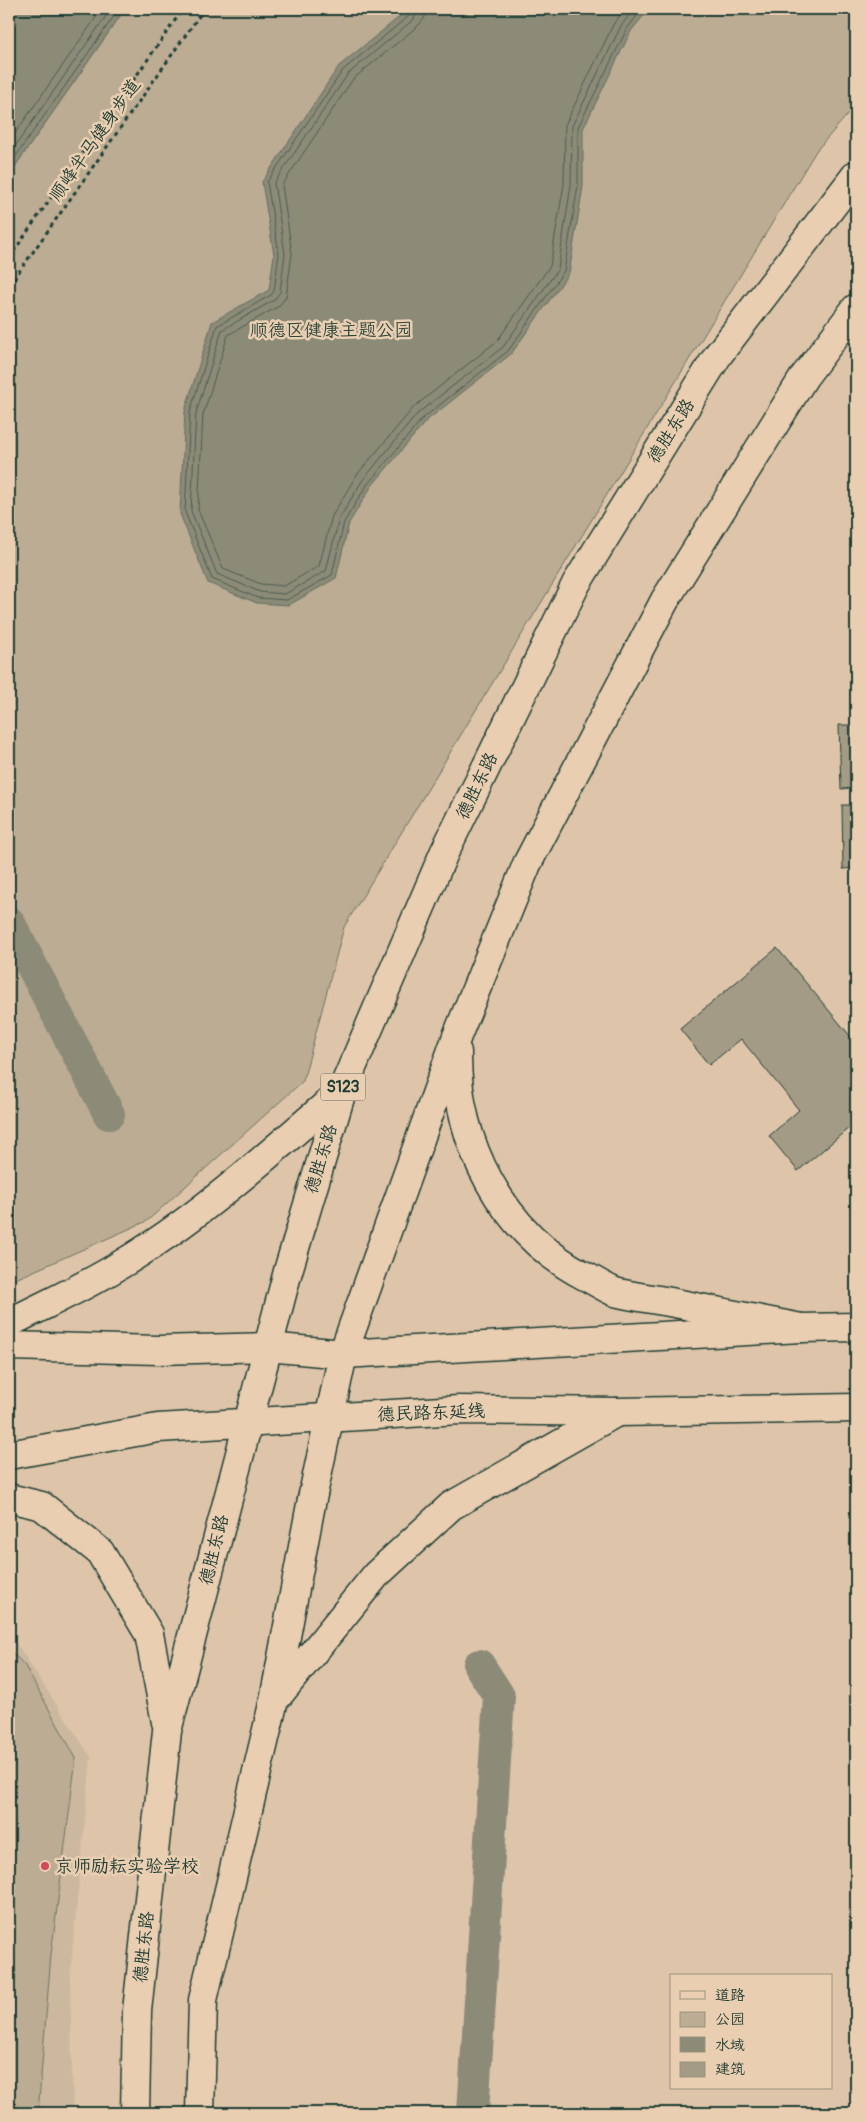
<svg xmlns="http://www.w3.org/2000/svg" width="865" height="2122" font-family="Pangolin,'LXGW WenKai TC',sans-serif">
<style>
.built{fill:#ccb89f}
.green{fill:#bbac93;stroke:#6d7464}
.water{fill:#8c8b78;stroke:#606c5d}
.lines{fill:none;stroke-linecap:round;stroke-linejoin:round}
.shore{stroke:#4b5c4f;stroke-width:1}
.canal{stroke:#8c8b78;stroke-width:32}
.building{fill:#a39b85;stroke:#1f3d34}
.secondary-casing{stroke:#1f3d34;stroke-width:31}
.primary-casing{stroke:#1f3d34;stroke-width:31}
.path{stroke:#1f3d34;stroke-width:3;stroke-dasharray:4 4;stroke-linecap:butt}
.secondary{stroke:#eaceb1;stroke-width:28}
.primary{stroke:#eaceb1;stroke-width:28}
.poi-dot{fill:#d1495b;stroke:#eaceb1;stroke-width:2}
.labels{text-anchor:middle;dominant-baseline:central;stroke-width:5;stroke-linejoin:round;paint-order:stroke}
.shield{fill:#eaceb1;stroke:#5c685a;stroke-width:1}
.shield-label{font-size:16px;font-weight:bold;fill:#1f3d34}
.street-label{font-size:18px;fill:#1f3d34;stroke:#eaceb1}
.park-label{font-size:18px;fill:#2f483e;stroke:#eaceb1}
.poi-label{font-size:18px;fill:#1f3d34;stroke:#eaceb1;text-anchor:start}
</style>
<rect width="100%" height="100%" fill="#dec5aa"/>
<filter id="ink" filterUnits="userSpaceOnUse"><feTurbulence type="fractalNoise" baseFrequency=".02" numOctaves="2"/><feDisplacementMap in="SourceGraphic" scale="10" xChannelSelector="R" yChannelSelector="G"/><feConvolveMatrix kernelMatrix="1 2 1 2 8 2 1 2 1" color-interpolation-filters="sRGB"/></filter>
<g filter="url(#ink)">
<!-- built -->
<path class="built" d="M9 1632 91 1757 70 1975 73 2113H9Z"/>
<!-- green -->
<path class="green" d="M125 9H856V105L816 151 344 927 303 1081 147 1221 9 1282V175Z
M9 1649 25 1666 76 1758 51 1955 38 2113H9Z"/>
<!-- water -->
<path class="water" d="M9 9H125L9 175Z
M409 9H649L631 31 583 129V186L569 273 511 354 426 421 371 487 349 523 336 578 289 605 257 603 208 583 180 514 185 411 212 322 269 290 274 255 262 182 339 66Z"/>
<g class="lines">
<!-- shore -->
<path class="shore" d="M412 9 410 15 343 70 267 182 279 254 274 291 271 295 217 326 190 412 185 512 212 579 258 598 287 600 332 575 344 522 367 485 423 418 508 351 564 271 578 185V127L627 29 642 9
M418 9 414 19 348 74 274 183 285 254 280 292 274 300 222 330 196 413 191 511 217 574 260 592 285 594 326 571 339 519 362 481 418 413 503 347 558 269 571 185 572 126 621 26 634 9
M426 9 425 17 419 25 353 79 282 185 292 254 286 297 279 306 228 335 203 415 198 510 223 569 261 584 284 586 319 566 332 516 356 476 414 407 497 341 550 266 564 184 565 125 614 23 625 9
M9 142 102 9
M9 155 111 9
M9 166 119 9"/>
<!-- canal -->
<path class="canal" d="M9 922 109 1114
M473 2113 499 1696 479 1665"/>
</g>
<!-- building -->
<path class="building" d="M839 725H856V788L841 789Z
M842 805H856V868L843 869Z
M777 948 856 1043V1122L798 1171 769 1136 799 1110 741 1039 709 1065 680 1029Z"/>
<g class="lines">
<defs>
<path id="secondary" d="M9 1346 158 1350 268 1347 343 1354 801 1328 856 1327
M9 1455 158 1428 459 1410 617 1412 856 1408"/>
<path id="primary" d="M457 1052C456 1143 502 1233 585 1276 595 1281 605 1288 615 1292 634 1297 655 1299 675 1303 717 1311 759 1320 801 1328
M9 1323C46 1304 85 1287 120 1265 201 1217 271 1152 342 1091
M9 1498 42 1506 100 1552 149 1634 166 1722
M277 1697 376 1575 451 1506 617 1412
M135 2113 137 2011 167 1731 288 1271 342 1091 444 853 576 584 718 355 856 175
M200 2113 203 2000 274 1700 312 1499 343 1354 457 1036 527 864 665 600 804 377 856 308"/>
</defs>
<!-- secondary casing -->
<use href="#secondary" class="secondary-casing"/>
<!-- primary casing -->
<use href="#primary" class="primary-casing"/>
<!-- path -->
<path class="path" d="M9 258 183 9
M9 286 204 9"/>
<!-- secondary -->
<use href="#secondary" class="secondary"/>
<!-- primary -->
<use href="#primary" class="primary"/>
</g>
</g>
<!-- markers -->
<circle class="poi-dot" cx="45" cy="1866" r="5"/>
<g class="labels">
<!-- shield labels -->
<rect class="shield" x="320.5" y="1073.5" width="45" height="27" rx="4"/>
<g class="shield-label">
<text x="343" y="1087">S123</text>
</g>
<!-- street labels -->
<g class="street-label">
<text transform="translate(95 140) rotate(-55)">顺峰半马健身步道</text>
<text transform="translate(671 431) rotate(-58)">德胜东路</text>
<text transform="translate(477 786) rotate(-64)">德胜东路</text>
<text transform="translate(321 1159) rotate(-73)">德胜东路</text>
<text transform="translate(431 1413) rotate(-2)">德民路东延线</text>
<text transform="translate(214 1550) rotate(-76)">德胜东路</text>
<text transform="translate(144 1947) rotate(-84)">德胜东路</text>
</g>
<!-- park labels -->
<g class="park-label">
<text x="331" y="330">顺德区健康主题公园</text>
</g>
<!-- poi labels -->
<g class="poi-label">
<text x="55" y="1866">京师励耘实验学校</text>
</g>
</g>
<!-- margin -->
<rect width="865" height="2122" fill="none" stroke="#eaceb1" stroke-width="30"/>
<rect x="15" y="15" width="835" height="2092" fill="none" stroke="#1f3d34" stroke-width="2" filter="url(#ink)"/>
<!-- legend -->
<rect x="670" y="1974" width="162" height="115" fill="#eaceb1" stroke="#99947f"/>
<rect x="680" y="1991" width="25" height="8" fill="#eaceb1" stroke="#99947f"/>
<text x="715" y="2000" font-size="15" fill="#1f3d34">道路</text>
<rect x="680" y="2012" width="25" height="15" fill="#bbac93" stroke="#99947f"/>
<text x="715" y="2024" font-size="15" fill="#1f3d34">公园</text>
<rect x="680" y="2037" width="25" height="15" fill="#8c8b78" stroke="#99947f"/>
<text x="715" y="2050" font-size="15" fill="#1f3d34">水域</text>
<rect x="680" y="2062" width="25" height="15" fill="#a39b85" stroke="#99947f"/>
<text x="715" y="2074" font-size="15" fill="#1f3d34">建筑</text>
</svg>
